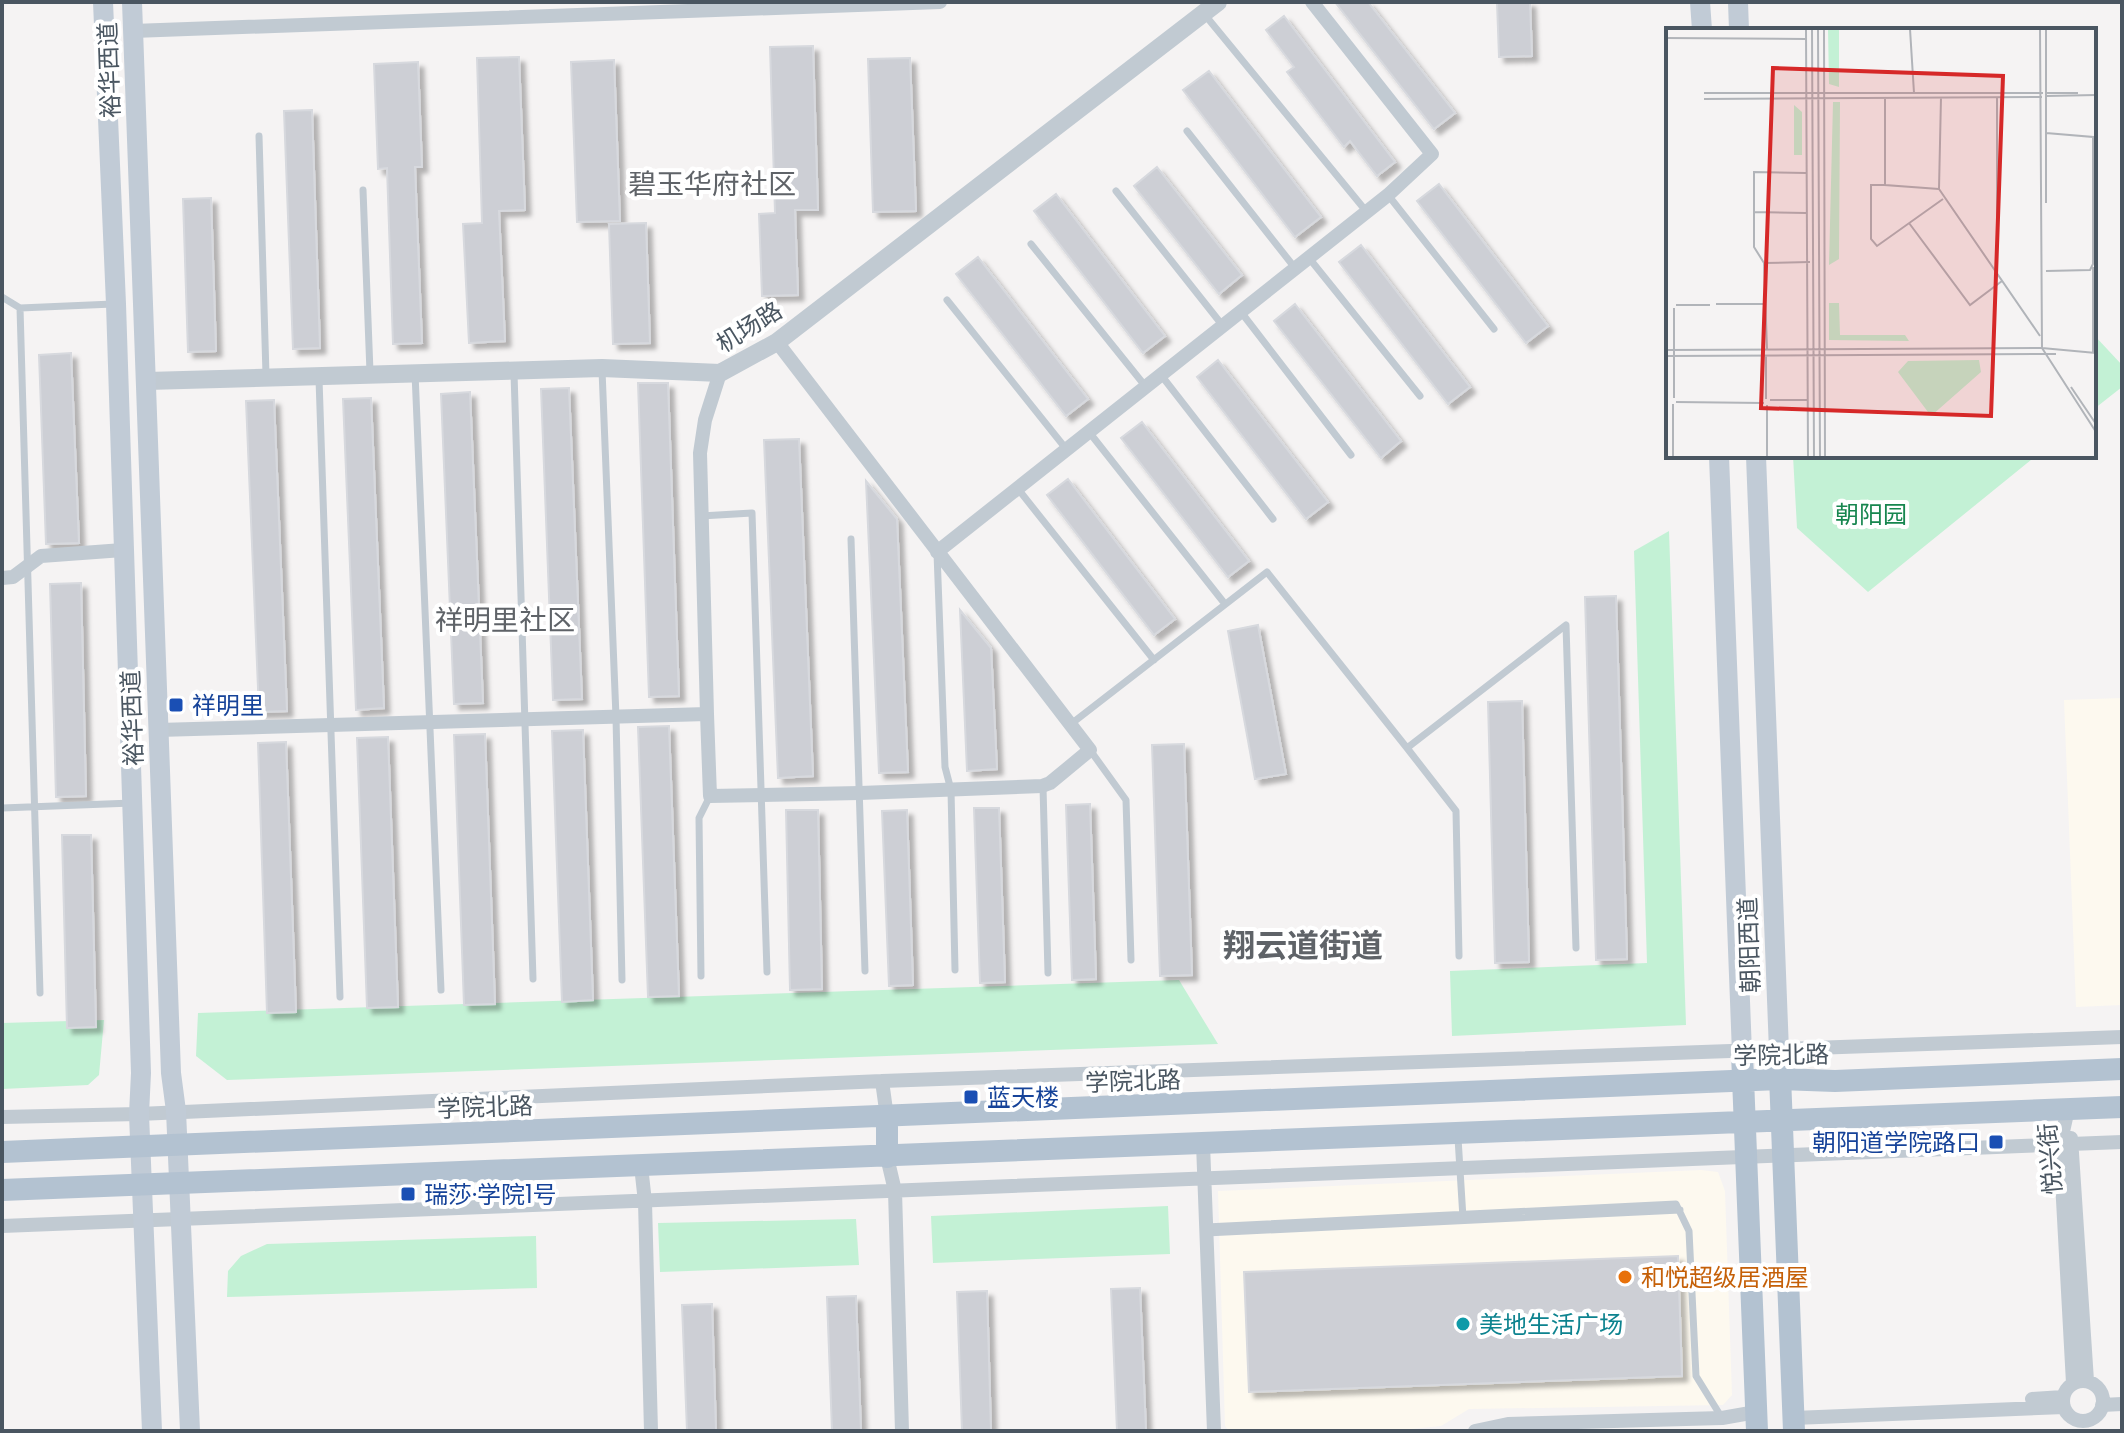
<svg xmlns="http://www.w3.org/2000/svg" width="2124" height="1433" font-family="Poppins,'Noto Sans SC',sans-serif">
<style>
.commercial{fill:#fdf9ef}
.green{fill:#c3f1d5}
.building{fill:#cdcfd5;stroke:#d7d9de;stroke-width:2;filter:url(#shadow)}
.lines{fill:none;stroke-linecap:round;stroke-linejoin:round}
.service{stroke:#c1cad2;stroke-width:7}
.minor{stroke:#c1cad2;stroke-width:14}
.tertiary{stroke:#c1cad2;stroke-width:18}
.secondary{stroke:#c1cbd6;stroke-width:20}
.primary{stroke:#b3c2d1;stroke-width:22}
.transit-dot{fill:#1a4fb4;stroke:#fff;stroke-width:3}
.food-dot{fill:#e8710a;stroke:#fff;stroke-width:3}
.culture-dot{fill:#0f9aa8;stroke:#fff;stroke-width:3}
.labels{text-anchor:middle;dominant-baseline:central;stroke-width:8;stroke-linejoin:round;paint-order:stroke}
.street-label{font-size:24px;fill:#4a5661;stroke:#fff}
.park-label{font-size:24px;fill:#17864f;stroke:#fff}
.transit-label{font-size:24px;fill:#164399;stroke:#fff;text-anchor:start}
.food-label{font-size:24px;fill:#c56008;stroke:#fff;text-anchor:start}
.culture-label{font-size:24px;fill:#0d838f;stroke:#fff;text-anchor:start}
.quarter-label{font-size:28px;fill:#5f6368;stroke:#fff}
.district-label{font-size:32px;font-weight:bold;fill:#5f6368;stroke:#fff}
.inset-road{fill:none;stroke:#b1b4b9;stroke-width:2}
.view{fill:#d62828;fill-opacity:0.15;stroke:#d62828;stroke-width:4}
.inset-edge{fill:none;stroke:#4a5661;stroke-width:4}
</style>
<defs>
<filter id="shadow"><feDropShadow dx="5.5" dy="5.5" stdDeviation="2" flood-color="#0004"/></filter>
</defs>
<rect width="100%" height="100%" fill="#f5f3f3"/>
<!-- commercial -->
<path class="commercial" d="M2122 698V1005L2076 1007 2064 700Z
M1701 1170 1718 1172 1725 1191 1732 1395 1723 1405 1469 1409 1441 1426 1392 1431H1229L1225 1426 1218 1191Z"/>
<!-- green -->
<path class="green" d="M2094 335 2122 365V387L2094 409Z
M1793 456H2036L1868 592 1797 528Z
M1669 531 1686 1025 1452 1036 1450 971 1647 963 1634 551Z
M1179 980 1218 1044 227 1080 196 1056 198 1013Z
M104 1020 99 1075 88 1085 2 1089V1023Z
M1168 1206 1170 1254 933 1263 931 1216Z
M856 1219 859 1265 660 1272 658 1223Z
M536 1236 537 1288 227 1297 228 1271 241 1256 267 1244Z"/>
<!-- building -->
<path class="building" d="M1335 2H1368L1455 113 1434 129Z
M1497 2H1530L1532 56 1499 57Z
M1284 16 1395 162 1377 176 1350 141 1344 147 1287 72 1294 67 1266 30Z
M813 46 818 210H795L798 295 762 296 759 214 775 213 770 47Z
M519 57 525 210 499 211 505 341 469 343 463 224 482 223 477 58Z
M910 58 916 211 873 212 868 59Z
M614 60 620 221 577 222 571 62Z
M418 62 422 167H415L422 343 393 344 387 168 378 169 374 64Z
M1209 71 1321 217 1295 237 1183 90Z
M312 110 320 348 293 349 284 111Z
M1157 167 1242 275 1219 294 1134 186Z
M1439 184 1548 326 1526 343 1417 201Z
M1056 194 1165 336 1143 353 1034 211Z
M211 198 216 351 188 352 183 199Z
M646 223 650 343 613 344 609 224Z
M1361 245 1470 387 1448 404 1339 262Z
M978 257 1088 399 1066 416 956 274Z
M1295 304 1401 441 1381 458 1274 321Z
M71 353 79 543 46 544 39 355Z
M1218 360 1328 502 1306 519 1197 377Z
M638 383H668L679 696 649 697Z
M569 388 582 699 553 700 541 389Z
M470 392 483 703 454 704 441 394Z
M371 398 384 708 356 710 343 399Z
M274 400 287 711 259 712 246 401Z
M1142 422 1249 561 1228 577 1121 438Z
M799 439 813 776 778 778 764 440Z
M1068 479 1175 619 1154 635 1047 495Z
M866 481 897 519 908 772 879 773Z
M81 583 86 796 56 797 50 584Z
M1616 596 1627 959 1596 960 1585 597Z
M960 610 991 648 997 769 967 771Z
M1258 625 1286 774 1255 779 1228 631Z
M1522 701 1529 962 1495 963 1488 702Z
M669 726 679 996 648 997 638 727Z
M583 730 593 1000 562 1002 552 731Z
M485 734 495 1004 464 1005 454 735Z
M388 737 398 1007 367 1008 357 738Z
M286 742 296 1012 267 1013 258 743Z
M1184 744 1192 975 1160 976 1152 745Z
M1090 804 1096 979 1072 980 1066 805Z
M974 808H999L1005 982 980 983Z
M786 810H818L822 989 790 990Z
M907 810 913 985 889 986 882 811Z
M62 835H91L96 1027 67 1028Z
M1678 1256 1682 1376 1249 1392 1244 1272Z
M1140 1288 1146 1431H1117L1111 1289Z
M987 1291 991 1431H962L957 1292Z
M856 1296 861 1431H832L827 1297Z
M712 1304 716 1431H687L682 1305Z"/>
<g class="lines">
<!-- service -->
<path class="service" d="M1205 15 1366 211
M1187 131 1295 268
M259 136 266 375
M363 190 370 372
M1116 191 1223 326
M1388 195 1494 329
M1031 244 1146 387
M1309 258 1420 396
M2 297 20 308 113 304
M947 300 1067 450
M20 308 40 993
M1241 312 1351 455
M602 370 616 717 622 980
M415 373 441 990
M514 373 533 979
M1161 375 1273 519
M319 379 340 997
M1089 432 1225 604
M1018 489 1154 660
M701 516 752 513 767 972
M851 539 865 971
M937 553 945 767 951 790 955 970
M1071 724 1267 572 1407 748 1566 625 1576 948
M1407 748 1456 811 1459 956
M1090 750 1126 800 1131 960
M1043 787 1048 973
M2 808 132 803
M701 976 699 818 710 796
M1458 1138 1463 1218
M1206 1227 1676 1204 1689 1231 1696 1376 1722 1418
M1206 1233 1680 1210"/>
<!-- minor -->
<path class="minor" d="M133 31 940 2
M937 552 1388 195 1432 154 1312 2
M2 578 13 577 41 556 123 550
M707 714 710 796 860 793 1042 786 1050 783 1090 750 777 342
M158 730 707 714 700 453 705 420 720 373
M882 1081 887 1117
M2068 1109 2060 1145 2073 1383
M2 1117 139 1114 882 1081 2122 1037
M2071 1138 2087 1381
M1203 1144 1214 1431
M887 1157 895 1191 902 1431
M641 1166 645 1202 651 1431
M2 1226 2122 1142
M2063 1401a20 20 0 1 1 40 0a20 20 0 1 1-40 0Z
M2032 1399 2063 1397
M2102 1405 2122 1404
M1794 1418 2064 1407
M1475 1431 1508 1424 1722 1418 1756 1412"/>
<!-- tertiary -->
<path class="tertiary" d="M147 381 602 368 720 373 777 342 1218 2"/>
<!-- secondary -->
<path class="secondary" d="M103 2 116 304 141 1073 139 1114 152 1431
M132 2 171 1073 176 1111 190 1431
M1700 2 1702 30
M1738 2 1739 30
M1719 456 1742 1053
M1756 456 1779 1051"/>
<!-- primary -->
<path class="primary" d="M1779 1051 1794 1431
M1742 1053 1757 1431
M887 1117V1157
M2 1152 1780 1079 1835 1081 2122 1069
M2 1190 2122 1107"/>
</g>
<!-- markers -->
<g class="transit-dot">
<rect x="168" y="697" width="16" height="16" rx="4"/>
<rect x="963" y="1089" width="16" height="16" rx="4"/>
<rect x="1988" y="1134" width="16" height="16" rx="4"/>
<rect x="400" y="1186" width="16" height="16" rx="4"/>
</g>
<circle class="food-dot" cx="1625" cy="1277" r="8"/>
<circle class="culture-dot" cx="1463" cy="1324" r="8"/>
<g class="labels">
<!-- street labels -->
<g class="street-label">
<text transform="translate(109 70) rotate(-92)">裕华西道</text>
<text transform="translate(749 327) rotate(-32)">机场路</text>
<text transform="translate(132 718) rotate(-92)">裕华西道</text>
<text transform="translate(1749 945) rotate(-92)">朝阳西道</text>
<text transform="translate(1781 1055) rotate(-1)">学院北路</text>
<text transform="translate(1133 1081) rotate(-2)">学院北路</text>
<text transform="translate(485 1107) rotate(-2)">学院北路</text>
<text transform="translate(2050 1159) rotate(-95)">悦兴街</text>
</g>
<!-- park labels -->
<g class="park-label">
<text x="1871" y="514">朝阳园</text>
</g>
<!-- transit labels -->
<g class="transit-label">
<text x="192" y="705">祥明里</text>
<text x="987" y="1097">蓝天楼</text>
<text x="1980" y="1142" text-anchor="end">朝阳道学院路口</text>
<text x="424" y="1194">瑞莎·学院1号</text>
</g>
<!-- food labels -->
<g class="food-label">
<text x="1641" y="1277">和悦超级居酒屋</text>
</g>
<!-- culture labels -->
<g class="culture-label">
<text x="1479" y="1324">美地生活广场</text>
</g>
<!-- quarter labels -->
<g class="quarter-label">
<text x="712" y="184">碧玉华府社区</text>
<text x="505" y="620">祥明里社区</text>
</g>
<!-- district labels -->
<g class="district-label">
<text x="1303" y="945">翔云道街道</text>
</g>
</g>
<!-- overview -->
<g transform="translate(1666 28)">
<rect width="430" height="430" fill="#f5f3f3"/>
<path d="M162 1H173V59L163 56ZM167 74H174L173 231 163 237ZM128 77 136 84V127H128ZM163 275H173L174 307H239L243 313 163 312ZM313 332 315 344 265 388 232 344 242 333Z" fill="#c3f1d5"/>
<path class="inset-road" d="M140 1 142 429M146 1 148 429M152 1 154 429M158 1 159 429M244 1 248 65M374 1 376 320 430 404M380 1V175M0 10 140 11M38 65H377M380 65H412M380 68 430 67M275 69 273 161 374 308M331 69V243M38 71 376 69M219 71V157L273 161M380 105 427 109V236L424 242 380 243M219 157H205V211L211 218 277 171M88 184 140 185M243 195 304 277 336 253M98 235 144 234M427 239V325M50 276H99M10 277H44M101 321 98 235 88 219V144L140 145M0 322 376 320 430 325M100 327V371M0 328 390 326M405 359 430 396M8 370V280M104 372H141M10 374 98 375M7 376V429M101 429V377"/>
<path class="view" d="M107 40 337 48 325 388 95 380Z"/>
<rect width="430" height="430" class="inset-edge"/>
</g>
<!-- border -->
<rect width="2124" height="1433" fill="none" stroke="#4a5661" stroke-width="8"/>
</svg>
